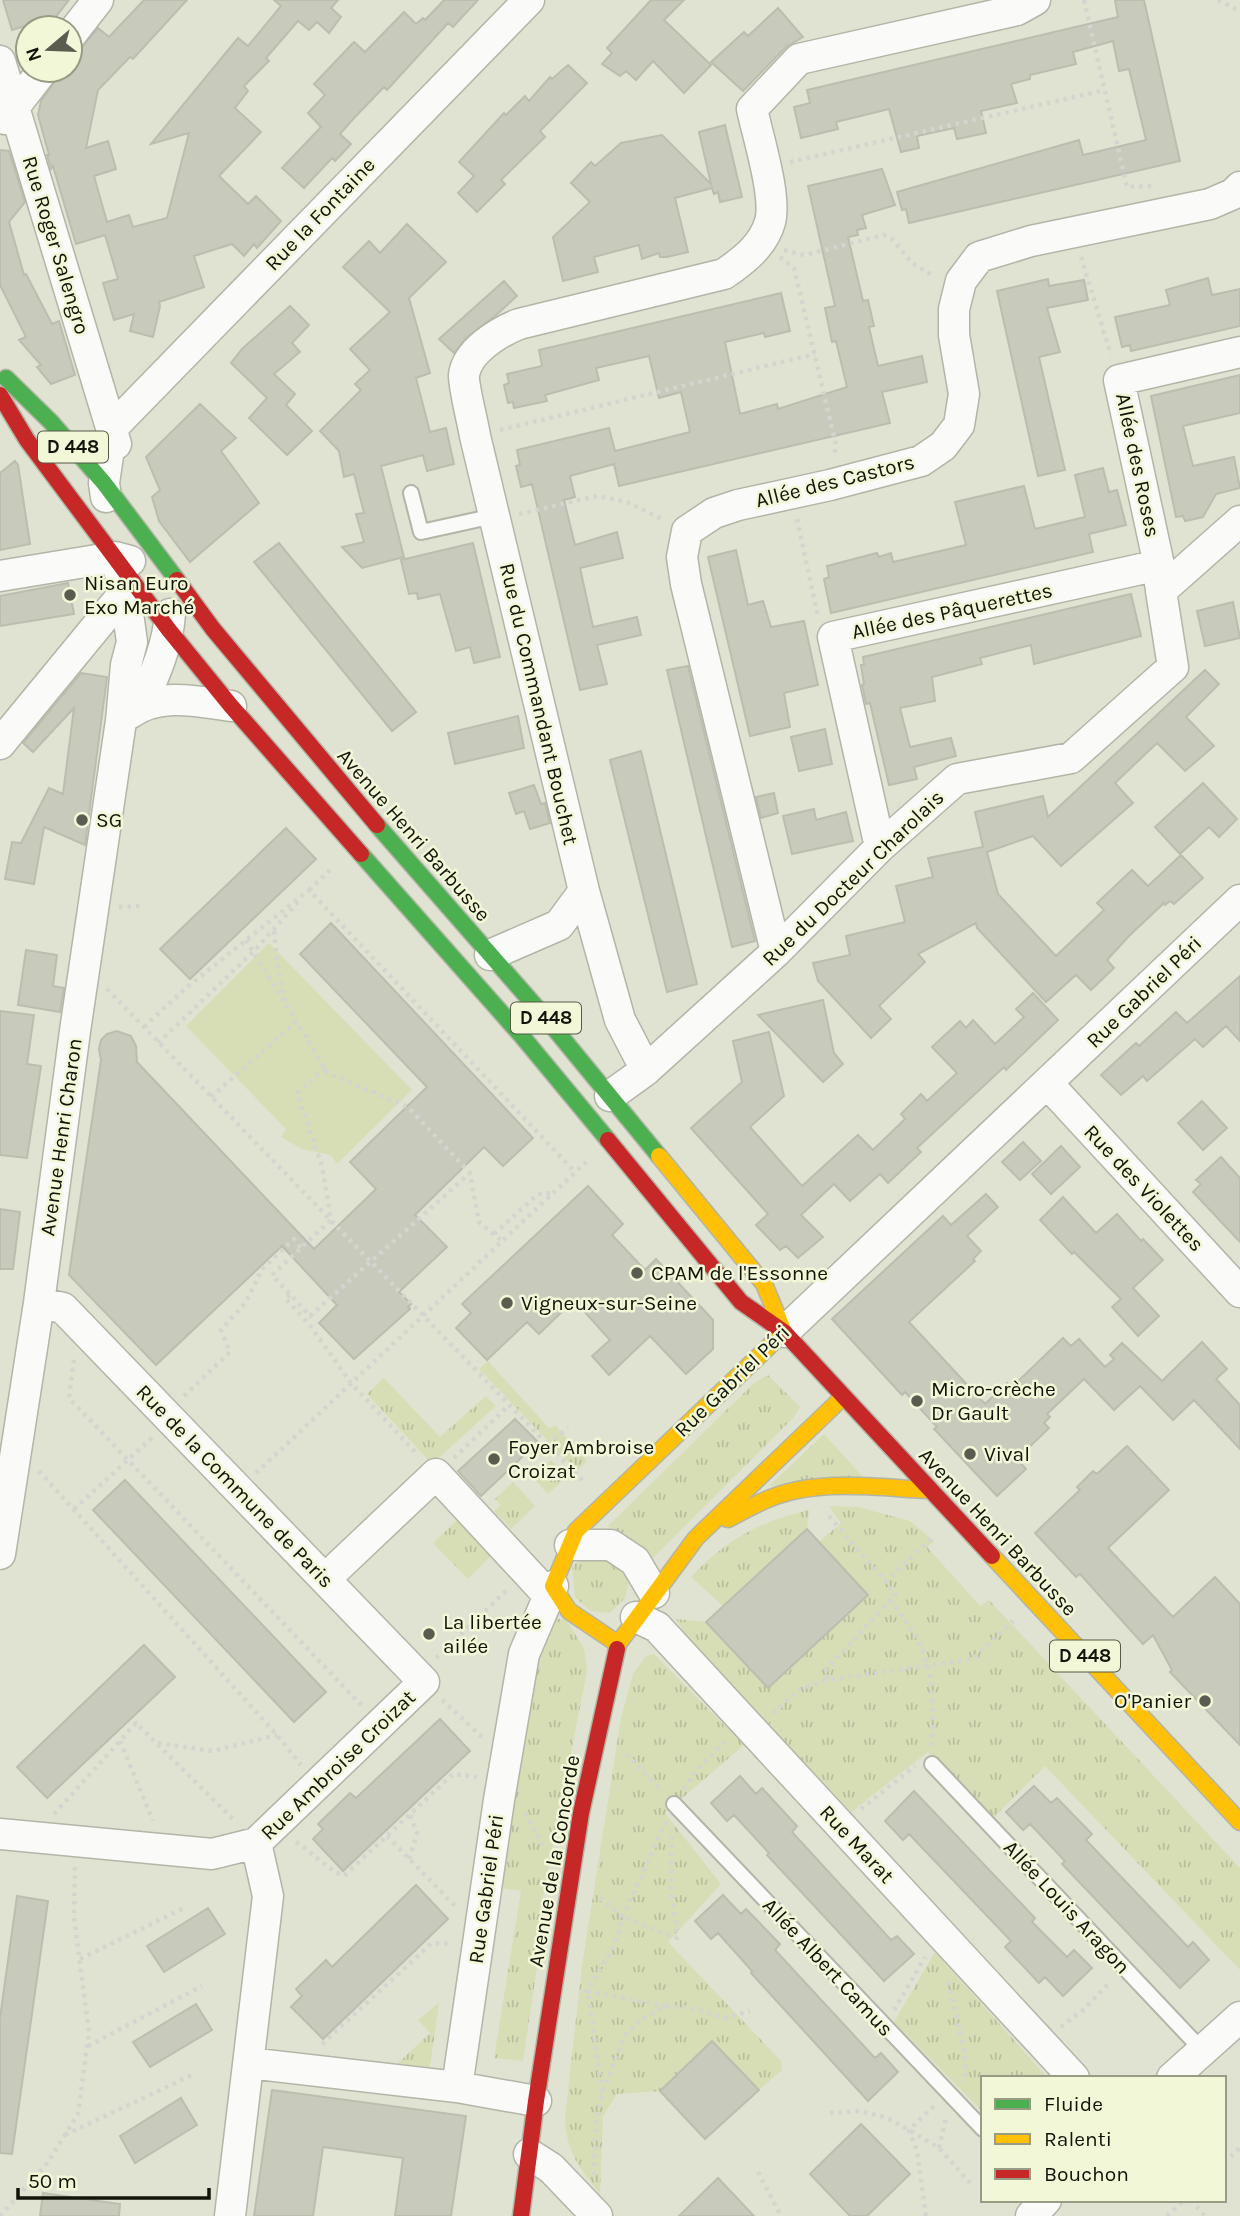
<svg xmlns="http://www.w3.org/2000/svg" width="1240" height="2216" font-family="Karla,sans-serif">
<style>
.grass{fill:url(#grass-tufts)}
.park{fill:#d7deb6}
.building{fill:#c8cabc;stroke:#bbbeaf;stroke-width:2}
.lines{fill:none;stroke-linecap:round;stroke-linejoin:round}
.lane-casing{stroke:#b2b5a7;stroke-width:18}
.street-casing{stroke:#b2b5a7;stroke-width:33}
.fast-casing{stroke:#b2b5a7;stroke-width:19}
.slow-casing{stroke:#b2b5a7;stroke-width:19}
.jam-casing{stroke:#b2b5a7;stroke-width:19}
.path{stroke:#d4d5cf;stroke-width:4.5;stroke-dasharray:3.5 5;stroke-linecap:butt}
.lane{stroke:#fafbf8;stroke-width:14}
.street{stroke:#fafbf8;stroke-width:30}
.fast{stroke:#4caf50;stroke-width:16}
.slow{stroke:#ffc107;stroke-width:16}
.jam{stroke:#c62828;stroke-width:16}
.poi-dot{fill:#5a5c4f;stroke:#f1f7d7;stroke-width:2.5}
.labels{text-anchor:middle;dominant-baseline:central;stroke-width:5;stroke-linejoin:round;paint-order:stroke}
.shield{fill:#f1f7d7;stroke:#555847;stroke-width:2}
.shield-label{font-size:19px;font-weight:bold;fill:#121409}
.street-label{font-size:21px;fill:#121409;stroke:#f1f7d7}
.poi-label{font-size:21px;fill:#121409;stroke:#f1f7d7;text-anchor:start}
</style>
<defs>
<pattern id="grass-tufts" width="24" height="20" patternUnits="userSpaceOnUse" patternTransform="scale(1.75)"><rect width="24" height="20" fill="#d7deb6"/><path d="M3 7l-1-3M5 7V3M7 7l1-3M15 17l-1-3M17 17v-4M19 17l1-3" fill="none" stroke="#b8be9b"/></pattern>
</defs>
<rect width="100%" height="100%" fill="#e0e3d1"/>
<!-- grass -->
<path class="grass" d="M488 1361 550 1429 555 1425 587 1461 577 1471 479 1369Z
M768 1375 800 1407 793 1418 648 1563 608 1526 754 1383Z
M384 1378 440 1437 486 1396 496 1406 432 1464 367 1394Z
M824 1434 863 1477 769 1486Z
M551 1460 567 1476 548 1494 533 1478Z
M513 1482 535 1506 511 1529 494 1511 501 1505 495 1499Z
M829 1506 858 1507 910 1521 934 1541 927 1547 980 1606 989 1600 1240 1868V1970L1045 1766 992 1819 928 1752 851 1812 685 1634 676 1619 706 1622 768 1688 868 1595 819 1542 841 1523Z
M809 1510 807 1529 723 1606 691 1577C727 1539 759 1522 809 1510Z
M458 1519 494 1553 468 1579 433 1543Z
M609 1555 630 1578 625 1598 610 1613 590 1611 575 1597 572 1566 584 1558Z
M555 1618 566 1620 584 1648 587 1671 540 1912 545 1914 523 2061 494 2058 521 1891 501 1888 528 1692Z
M654 1654 744 1745 665 1813 721 1884 668 1942 781 2061 782 2070 759 2090 711 2041 660 2091 617 2094 603 2116 600 2194C579 2167 566 2152 565 2117L582 1966 621 1718 633 1674 646 1656Z
M935 1952 1045 2075 1053 2072 1055 2078H983V2112L894 2022Z
M439 2003 430 2067 397 2064 430 2033 418 2020Z"/>
<!-- park -->
<path class="park" d="M269 943 412 1090 337 1164 331 1155 302 1149 281 1137 286 1129 186 1026Z"/>
<!-- building -->
<path class="building" d="M3 0H69L47 28H28L25 26 12 30Z
M144 0H187L133 59 130 57 98 90 86 148 108 141 116 169 94 176 107 222 129 215 133 227 167 218 189 133 151 144 238 38 248 46 281 6 274 0H338L331 8 341 17 329 33 317 22 309 30 298 21 266 58 269 61 244 86 248 91 235 108 261 132 219 176 248 204 256 196 281 221 257 248 254 244 244 256 232 244 194 256 204 287 159 302 160 306 153 337 130 331 134 314 114 320 103 283 118 279 105 235 76 244 53 166 51 169 47 155H49L38 115 41 101 63 70H70V61L98 28 109 37Z
M444 0H478L453 27 448 23 387 90 384 87 355 117 340 134 351 144 335 161 332 158 304 188 282 168 321 127 308 113 325 95 314 84 354 42 365 52 404 12 416 24 423 18 425 20Z
M651 0H684L664 20 711 65 684 93 653 61 636 80 626 71 620 76 602 64 612 53 607 48Z
M1115 0H1144L1180 161 909 223 906 209 902 210 897 192 1079 140 1083 155 1146 140 1129 69 1119 71 1113 41 1073 52 1076 64 1030 75V79L1011 84 1017 103 981 111 986 133 957 139 954 128 917 136 919 148 901 152 889 109 836 122 838 129 801 138 794 107 810 103 807 90 1118 17Z
M778 8 803 37 786 47 743 91 711 62 744 32 748 36Z
M568 65 587 83 540 131 545 137 501 180 505 184 477 212 458 193 474 176 459 162 504 113 506 115 525 96 529 101 550 77 552 79Z
M725 125 742 197 720 202 718 192 714 194 712 188 675 198 688 252 667 257H660L659 253 642 259 639 245 594 257 598 272 563 281 553 237 590 202 571 183 591 162 595 166 621 143 662 135 711 184 699 132Z
M0 150 9 151 25 202 9 222 24 275 26 274 52 324 59 321 75 375 51 384 37 367 41 365 19 340 26 337 0 285Z
M882 169 895 205 862 215 866 228 857 230 858 235 848 237 863 301 868 300 874 326 869 327 878 366 922 356 927 382 882 392 890 423 619 486 614 464 570 476 575 497 564 500 575 545 617 532 623 558 580 568 593 627 637 617 641 635 597 645 607 684 580 690 532 484 521 487 516 466 520 465 517 450 609 428 615 451 690 432 681 392 659 398 649 356 596 368 599 380 545 395 547 401 514 408 513 402 508 403 504 385 509 383 507 374 542 366 539 350 781 293 790 331 765 337 764 333 725 342 740 414 777 404 778 409 847 387 836 341 832 342 825 308 835 306 808 186Z
M407 224 446 262 409 298 430 373 416 378 430 432 446 428 454 464 427 471 423 455 381 466 404 557 362 568 342 547 364 542 356 514 364 513 354 474 344 477 339 451 320 431 361 390 355 384 370 370 350 349 390 312 343 267 369 241 380 253Z
M1208 278 1212 295 1240 289V326L1131 351 1130 345 1122 347 1115 317 1170 305 1166 290Z
M1048 279 1049 286 1084 280 1088 300 1047 308 1060 352 1039 357 1065 470 1038 476 997 291Z
M504 281 517 296 495 316 466 338 454 353 439 339Z
M290 306 309 325 292 343 300 352 274 374 295 394 286 405 312 431 287 455 249 418 267 398 231 363 242 349Z
M1240 375V413L1183 426 1193 466 1234 457 1240 488 1216 494 1203 517 1185 521 1183 516 1176 517 1151 396Z
M200 404 236 438 221 451 259 503 190 562 159 521 152 497 160 490 146 457Z
M15 461 18 465 30 544 0 550V473Z
M1103 468 1109 492 1117 490 1126 525 1089 534 1093 552 831 613 824 579 829 577 827 566 877 553 879 557 891 553 893 562 966 545 955 502 1024 486 1035 529 1085 517 1075 475Z
M279 543 416 712 392 731 254 562Z
M473 543 500 657 474 663 470 647 456 651 440 594 418 599 417 593 409 594 401 560Z
M736 550 748 605 763 601 771 627 804 621 818 685 784 693 790 727 750 736 708 557Z
M68 583 74 614 0 626V596Z
M1131 594 1141 636 1034 664 1031 645 980 658 982 664 932 677 935 701 900 708 910 747 951 738 956 756 914 767 917 779 889 785 870 703 866 704 862 685 864 684 861 665H864L863 657Z
M1233 602 1240 638 1205 646 1197 611Z
M688 666 755 941 732 947 667 670Z
M1205 670 1219 684 1186 717 1214 746 1185 771 1157 743 1115 783 1133 803 1061 866 1033 836 987 852 998 894 1056 956 1104 910 1097 903 1132 870 1148 886 1181 855 1203 878 1174 904 1170 901 1165 905 1164 903 1129 936 1107 960 1114 968 1091 990 1076 975 1046 1002 977 928 976 923 918 954 925 962 879 1006 891 1019 871 1038 818 981 813 963 850 955 846 936 905 922 896 886 933 877 928 858 983 847 975 812 1043 796 1048 817Z
M81 673 107 677 85 845 44 827 34 884 5 879 12 842 21 843 49 788 63 794 74 708 33 752 23 743Z
M518 716 524 748 455 764 448 733Z
M825 729 832 764 799 771 791 737Z
M641 751 697 984 667 992 610 760Z
M1203 783 1237 819 1219 837 1209 827 1180 854 1155 827Z
M534 785 541 804 545 803 550 823 530 829 524 811 516 814 509 793Z
M774 793 778 813 761 818 756 797Z
M814 809 816 820 846 812 853 841 792 854 783 816Z
M286 828 316 859 190 979 160 949Z
M331 923 533 1138 503 1166 484 1147 415 1215 447 1247 399 1292 411 1304 408 1307 410 1309 354 1359 319 1323 337 1305 282 1246 156 1365 69 1275 101 1060 99 1049 101 1040 107 1034 117 1031 131 1036 136 1046 137 1062 314 1249 376 1189 350 1162 427 1087 300 954Z
M26 950 57 955 53 986 64 988 60 1012 18 1005Z
M1240 976V1041L1226 1026 1203 1047 1195 1039 1147 1081 1143 1076 1121 1095 1101 1075 1136 1043 1139 1046 1176 1012 1187 1023Z
M1033 993 1058 1020 1006 1070 1004 1067 917 1148 921 1152 888 1183 880 1174 850 1201 834 1184 801 1215 823 1237 798 1258 786 1246 780 1250 756 1225 768 1214 691 1128 742 1082 733 1041 769 1032 784 1096 750 1127 802 1186 858 1135 873 1150 905 1119 901 1114 921 1094 927 1101 957 1073 932 1047 960 1021 966 1028 973 1020 995 1044 1024 1017 1016 1009Z
M823 1000 834 1053 843 1064 823 1082 758 1015Z
M0 1011 34 1015 27 1064 41 1066 27 1158 0 1155Z
M1202 1101 1227 1128 1203 1150 1178 1123Z
M1023 1142 1041 1161 1020 1180 1002 1162Z
M1061 1146 1080 1167 1051 1194 1032 1174Z
M1221 1157 1240 1178V1242L1193 1192 1201 1184 1196 1180Z
M588 1186 623 1224 612 1235 645 1270 656 1259 713 1320V1349L686 1374 650 1336 609 1375 592 1356 610 1340 574 1300 539 1334 527 1322 487 1360 456 1328 471 1313 462 1304Z
M986 1194 998 1207 967 1236 981 1251 973 1259 975 1261 909 1322 985 1404 1007 1383 1011 1388 1063 1338 1071 1346 1079 1339 1105 1367 1114 1359 1110 1355 1122 1343 1162 1381 1202 1342 1227 1369 1216 1379 1240 1405V1449L1194 1400 1173 1420 1140 1386 1114 1410 1084 1379 1047 1414 1050 1417 1044 1423 1049 1428 1017 1459 1026 1469 997 1496 934 1429 937 1427 905 1392 902 1395 832 1319 943 1216 951 1225Z
M1063 1197 1096 1233 1117 1214 1141 1241 1143 1239 1163 1260 1133 1288 1159 1316 1138 1336 1112 1307 1121 1299 1074 1252 1072 1254 1040 1220Z
M0 1209 20 1212 13 1269H0Z
M515 1419 538 1442 481 1496 458 1471Z
M1127 1446 1169 1490 1108 1548 1173 1617 1215 1577 1240 1604V1745L1170 1672 1172 1670 1153 1635 1143 1644 1080 1574 1076 1577 1035 1533 1080 1490 1077 1487 1093 1471 1097 1474Z
M125 1480 326 1692 294 1722 93 1510Z
M807 1529 868 1595 768 1688 706 1622Z
M144 1645 175 1677 47 1798 17 1767Z
M440 1719 470 1751 343 1871 313 1839 323 1829 318 1824 350 1793 356 1798Z
M740 1776 756 1794 762 1788 797 1826 792 1832 891 1940 897 1936 914 1954 884 1981 767 1855 769 1853 734 1815 727 1821 711 1803Z
M1034 1786 1051 1803 1057 1798 1092 1834 1086 1840 1188 1947 1193 1942 1209 1960 1180 1988 1062 1864 1065 1861 1030 1824 1023 1830 1006 1812Z
M914 1791 1035 1918 1032 1922 1067 1957 1074 1950 1092 1968 1063 1996 1045 1977 1039 1983 1005 1947 1011 1941 909 1834 903 1840 885 1821Z
M416 1885 448 1919 323 2039 291 2007 302 1996 296 1989 326 1960 332 1967Z
M723 1895 741 1914 746 1909 780 1944 775 1950 875 2058 881 2053 898 2072 868 2101 751 1973 752 1971 718 1933 711 1939 695 1921Z
M17 1896 48 1901 12 2154 0 2153V2018Z
M208 1908 225 1934 164 1972 147 1946Z
M196 2004 212 2030 150 2067 133 2042Z
M712 2041 759 2090 705 2139 660 2091Z
M272 2090 466 2116 451 2216H395L403 2158 323 2147 313 2216H254Z
M181 2098 197 2125 135 2163 120 2136Z
M861 2124 910 2174 867 2216H850L810 2174Z
M718 2178 754 2216H679Z
M43 2193 120 2204 119 2216H40Z"/>
<g class="lines">
<defs>
<path id="lane" d="M411 493 421 532 494 516
M932 1764 1202 2050
M674 1804 983 2129"/>
<path id="street" d="M70 36 98 0
M0 61 116 444
M5 119 43 70
M112 428 529 0
M106 497 104 483 112 428
M0 576 115 557 130 561
M1160 584 1159 565 1119 380 1240 352
M141 705C154 676 168 646 170 614
M129 714C158 692 197 701 231 706
M0 744 125 592
M880 847 833 637 1159 565
M776 952 686 584 682 557 687 531 714 513 738 505 830 485 921 461 943 446 959 425 964 394 954 335V309L961 281 979 257 1031 241 1210 204 1233 194 1240 187
M490 955 559 925 584 891
M646 1070 620 1020 584 891 475 436C473 423 463 385 464 375 467 351 499 332 519 324L724 274C743 261 763 246 770 222 777 197 758 137 752 109L799 59 1017 10 1035 0
M1048 1084 1240 1292
M610 1096 646 1070 776 952 880 847 957 779 1071 758 1173 667 1161 591 1240 521
M784 1332 1240 900
M570 1545H611L635 1561 654 1593
M0 1554 39 1303 75 1031 121 721 126 665 132 642 125 592 118 567
M325 1579 436 1474 549 1596
M636 1617 657 1627 1074 2078
M0 1834 212 1854 256 1843 424 1682 63 1308 39 1303
M249 2063 457 2087
M1172 2078 1240 2017
M536 2101 457 2087 499 1800 524 1654 553 1586
M529 2154 551 2168 597 2216
M230 2216 268 1896 256 1843
M1031 2216 1046 2200"/>
<path id="fast" d="M6 378 51 422 104 483 177 580
M377 825 544 1016 659 1156
M361 854 521 1035 608 1140"/>
<path id="slow" d="M659 1156 764 1284 784 1332
M728 1519C749 1508 770 1496 793 1491 838 1481 885 1488 930 1490
M992 1556 1240 1822
M618 1644 569 1611 553 1586 576 1531 784 1332
M617 1649 618 1644 696 1538 843 1397"/>
<path id="jam" d="M0 395 27 440 169 630 231 706 361 854
M177 580 213 629 377 825
M608 1140 741 1302 784 1332 992 1556
M521 2216 536 2101 581 1813 617 1649"/>
</defs>
<!-- lane casing -->
<use href="#lane" class="lane-casing"/>
<!-- street casing -->
<use href="#street" class="street-casing"/>
<!-- fast casing -->
<use href="#fast" class="fast-casing"/>
<!-- slow casing -->
<use href="#slow" class="slow-casing"/>
<!-- jam casing -->
<use href="#jam" class="jam-casing"/>
<!-- path -->
<path class="path" d="M1084 0 1127 187 1152 186 1153 188
M1218 0 1240 11
M790 162 1105 90
M784 250 804 255 884 235 893 240 912 263 935 277
M780 257 794 268 836 445 834 457
M1081 257 1111 355
M500 430 815 354
M519 514 597 496 627 502 664 520
M797 519 818 617
M309 890 333 867
M119 907 142 906
M274 931 277 963 285 1001
M246 940 328 1073 408 1107 470 1173 479 1222 502 1241
M107 989 585 1483
M144 1027 186 988 309 890 575 1172
M158 1043 254 951 298 902
M325 1068 297 1093 322 1166 331 1220 272 1275 310 1316 470 1173
M211 1097 296 1022
M494 1234 538 1194 554 1193
M290 1295 285 1298 309 1324 351 1383 418 1455
M74 1360 69 1398 362 1706
M184 1396 230 1352 221 1330 246 1302 262 1269 294 1239 301 1248
M547 1444 568 1428
M454 1458 509 1405
M39 1471 277 1735 301 1765
M256 1473 586 1162
M74 1509 153 1437
M829 1516 896 1594 825 1671 828 1680 973 1659 1013 1621
M885 1582 933 1537
M890 1600C903 1616 915 1633 923 1651 935 1679 933 1716 932 1746
M436 1658 508 1589
M442 1700 482 1737
M773 1713 800 1689 828 1680
M120 1741 153 1821
M158 1743 212 1751 277 1735
M626 1754 662 1791
M684 1789 696 1771 726 1741
M861 1809 915 1766
M525 1813 543 1845
M54 1814 136 1723 234 1820
M387 1836 457 1908
M296 1842C313 1853 325 1868 344 1876L453 1774 477 1777
M409 1859 417 1834 410 1814
M600 1898 623 1917 677 1938 671 1887 672 1829
M80 1959 186 1907
M948 1982 964 2048 966 2074 960 2081
M585 1993 615 1945 623 1917 666 1821
M894 2010 925 1957
M1061 2027 1084 2009 1111 1981
M322 2044 432 1943 452 1944
M88 2046 202 1986
M602 2092 588 1991 665 2006
M830 2113 860 2111 885 2117 909 2130 939 2148 972 2185
M65 2135 192 2075
M939 2148 946 2118
M1224 2162 1240 2148
M758 2172 781 2216
M594 2175 596 2122 602 2093 625 2035 642 2019 666 2006 691 2008 725 2018 750 2011
M1191 2200 1205 2216
M0 2216 48 2162 78 2114 89 2032 74 1917 75 1867
M926 2216 917 2151 909 2130 936 2104
M1167 2216 1184 2200"/>
<!-- lane -->
<use href="#lane" class="lane"/>
<!-- street -->
<use href="#street" class="street"/>
<!-- fast -->
<use href="#fast" class="fast"/>
<!-- slow -->
<use href="#slow" class="slow"/>
<!-- jam -->
<use href="#jam" class="jam"/>
</g>
<!-- markers -->
<g class="poi-dot">
<circle cx="70" cy="595" r="7"/>
<circle cx="82" cy="820" r="7"/>
<circle cx="637" cy="1273" r="7"/>
<circle cx="507" cy="1303" r="7"/>
<circle cx="917" cy="1401" r="7"/>
<circle cx="970" cy="1454" r="7"/>
<circle cx="494" cy="1459" r="7"/>
<circle cx="429" cy="1634" r="7"/>
<circle cx="1205" cy="1701" r="7"/>
</g>
<g class="labels">
<!-- shield labels -->
<g class="shield">
<rect x="38" y="431.5" width="70" height="31" rx="5"/>
<rect x="511" y="1002.5" width="70" height="31" rx="5"/>
<rect x="1050" y="1640.5" width="70" height="31" rx="5"/>
</g>
<g class="shield-label">
<text x="73" y="447">D 448</text>
<text x="546" y="1018">D 448</text>
<text x="1085" y="1656">D 448</text>
</g>
<!-- street labels -->
<g class="street-label">
<text transform="translate(320 214) rotate(-46)">Rue la Fontaine</text>
<text transform="translate(56 245) rotate(73)">Rue Roger Salengro</text>
<text transform="translate(1138 465) rotate(78)">Allée des Roses</text>
<text transform="translate(835 481) rotate(-14)">Allée des Castors</text>
<text transform="translate(952 611) rotate(-12)">Allée des Pâquerettes</text>
<text transform="translate(539 704) rotate(77)">Rue du Commandant Bouchet</text>
<text transform="translate(414 835) rotate(49)">Avenue Henri Barbusse</text>
<text transform="translate(853 878) rotate(-44)">Rue du Docteur Charolais</text>
<text transform="translate(1144 992) rotate(-44)">Rue Gabriel Péri</text>
<text transform="translate(61 1137) rotate(-82)">Avenue Henri Charon</text>
<text transform="translate(1144 1188) rotate(47)">Rue des Violettes</text>
<text transform="translate(732 1381) rotate(-44)">Rue Gabriel Péri</text>
<text transform="translate(235 1486) rotate(46)">Rue de la Commune de Paris</text>
<text transform="translate(998 1532) rotate(47)">Avenue Henri Barbusse</text>
<text transform="translate(338 1765) rotate(-44)">Rue Ambroise Croizat</text>
<text transform="translate(857 1844) rotate(47)">Rue Marat</text>
<text transform="translate(554 1861) rotate(-80)">Avenue de la Concorde</text>
<text transform="translate(486 1889) rotate(-82)">Rue Gabriel Péri</text>
<text transform="translate(1067 1907) rotate(47)">Allée Louis Aragon</text>
<text transform="translate(828 1967) rotate(47)">Allée Albert Camus</text>
</g>
<!-- poi labels -->
<g class="poi-label">
<text x="84" y="583">Nisan Euro<tspan x="84" dy="24">Exo Marché</tspan></text>
<text x="96" y="820">SG</text>
<text x="651" y="1273">CPAM de l'Essonne</text>
<text x="521" y="1303">Vigneux-sur-Seine</text>
<text x="931" y="1389">Micro-crèche<tspan x="931" dy="24">Dr Gault</tspan></text>
<text x="508" y="1447">Foyer Ambroise<tspan x="508" dy="24">Croizat</tspan></text>
<text x="984" y="1454">Vival</text>
<text x="443" y="1622">La libertée<tspan x="443" dy="24">ailée</tspan></text>
<text x="1191" y="1701" text-anchor="end">O'Panier</text>
</g>
</g>
<!-- legend -->
<rect x="981" y="2076" width="245" height="126" fill="#f1f7d7" stroke="#989c85" stroke-width="2"/>
<rect x="995" y="2099" width="35" height="10" fill="#4caf50" stroke="#989c85" stroke-width="2"/>
<text x="1044" y="2111" font-size="21" fill="#121409">Fluide</text>
<rect x="995" y="2134" width="35" height="10" fill="#ffc107" stroke="#989c85" stroke-width="2"/>
<text x="1044" y="2146" font-size="21" fill="#121409">Ralenti</text>
<rect x="995" y="2169" width="35" height="10" fill="#c62828" stroke="#989c85" stroke-width="2"/>
<text x="1044" y="2181" font-size="21" fill="#121409">Bouchon</text>
<!-- north arrow -->
<g transform="translate(49 49) rotate(251)"><circle r="33" fill="#f1f7d7" stroke="#989c85" stroke-width="2"/>
<path d="M0-5L12 26L0 18L-12 26Z" fill="#5a5c4f"/>
<text y="-10" font-size="19" font-weight="bold" text-anchor="middle" fill="#121409">N</text>
</g>
<!-- scale -->
<path d="M18 2188v10h191v-10" fill="none" stroke="#121409" stroke-width="3.5"/>
<text x="28" y="2188" font-size="21" fill="#121409" stroke="#f1f7d7" stroke-width="5" paint-order="stroke">50 m</text>
</svg>
